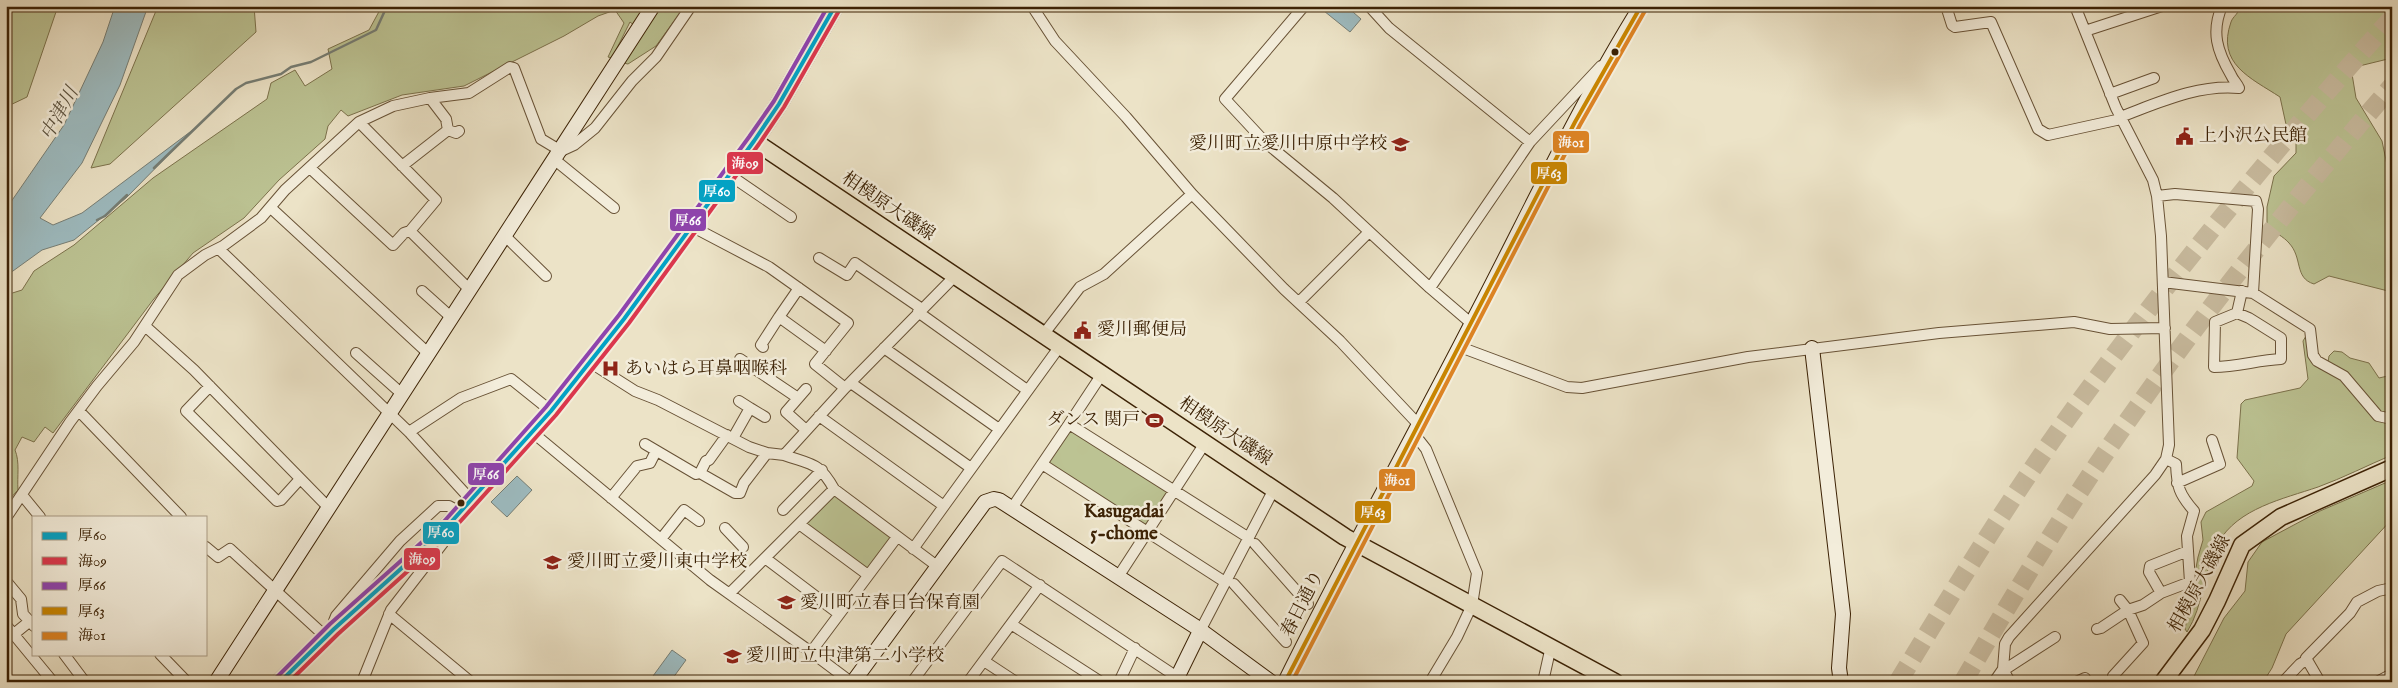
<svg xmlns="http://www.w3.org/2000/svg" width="2398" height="688" font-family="'IM FELL English','Noto Serif JP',serif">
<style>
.green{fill:#bcc393;stroke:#7c724c}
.water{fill:#9dbbc0;stroke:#767e75}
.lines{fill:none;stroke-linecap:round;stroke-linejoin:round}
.stream{stroke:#767e75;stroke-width:2.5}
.highway-tunnel{stroke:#c9bca0;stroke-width:19;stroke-dasharray:19 9;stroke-linecap:butt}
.street-casing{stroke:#685236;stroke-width:12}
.secondary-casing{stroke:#3c2205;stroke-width:16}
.primary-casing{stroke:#3c2205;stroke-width:19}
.street{stroke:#f3eddb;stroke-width:10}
.secondary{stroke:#f3eddb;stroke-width:14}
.primary{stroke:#ece3c7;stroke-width:16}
.bus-1-casing{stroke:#f3eddb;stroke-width:8}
.bus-2-casing{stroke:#f3eddb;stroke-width:8}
.bus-3-casing{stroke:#f3eddb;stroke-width:8}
.bus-4-casing{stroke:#f3eddb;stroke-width:8}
.bus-5-casing{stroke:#f3eddb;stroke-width:8}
.bus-1{stroke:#03a2c4;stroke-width:4}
.bus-2{stroke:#db374d;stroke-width:4}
.bus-3{stroke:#8e44ad;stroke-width:4}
.bus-4{stroke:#c88501;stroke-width:4}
.bus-5{stroke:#dc8324;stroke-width:4}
.bus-dot{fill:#3c2205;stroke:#f3eddb;stroke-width:2}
.labels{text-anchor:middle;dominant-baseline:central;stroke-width:5;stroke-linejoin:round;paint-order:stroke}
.poi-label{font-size:18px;fill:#3c2205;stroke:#f3eddb;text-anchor:start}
.street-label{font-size:18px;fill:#3c2205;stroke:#f3eddb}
.water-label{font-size:19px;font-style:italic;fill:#59503d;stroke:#f3eddb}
.neighbourhood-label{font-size:19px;font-weight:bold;fill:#3c2205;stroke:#f3eddb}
.line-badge{stroke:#f3eddb;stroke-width:2}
.badge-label{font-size:14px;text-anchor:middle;font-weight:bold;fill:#fff}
</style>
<rect width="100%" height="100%" fill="#ece3c7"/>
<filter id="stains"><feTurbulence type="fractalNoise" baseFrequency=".004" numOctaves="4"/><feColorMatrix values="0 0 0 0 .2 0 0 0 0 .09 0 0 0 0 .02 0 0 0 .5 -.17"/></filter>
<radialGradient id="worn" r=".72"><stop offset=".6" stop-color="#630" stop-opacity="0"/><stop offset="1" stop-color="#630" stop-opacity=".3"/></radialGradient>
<!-- green -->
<path class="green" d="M6 6H58L27 97 6 107Z
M158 6H254L256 32 110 164 91 168Z
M382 6H685L656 46 628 64 623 63 640 30 630 22 612 58 608 57 624 23 615 10 598 16 564 36 464 86 402 95 348 116 341 110 328 126 325 139 279 180 244 218 193 253 153 300 53 433 45 427 34 442 22 437 15 450C20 462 17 476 18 490L6 503V295L22 290 34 271 74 245 153 178 267 99 271 83 295 70 305 86 332 69 328 49 369 30Z
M2240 6H2392V58L2351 68 2356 98 2382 141 2391 184 2387 210 2392 219V292L2329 276 2314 284C2294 278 2303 258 2289 243 2284 237 2274 232 2267 226V207L2274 176 2296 153V135L2287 129 2280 97C2251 78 2216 64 2231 22 2233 16 2239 14 2240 6Z
M2306 336 2316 366 2320 369 2327 368 2329 356 2334 351 2342 352 2350 358 2369 363 2379 378 2392 375V455C2368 465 2343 478 2318 487 2283 499 2238 508 2218 543 2203 571 2204 605 2187 632L2185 629 2198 557 2203 540 2201 522 2206 512 2252 486 2254 481 2237 458 2241 404 2245 400 2300 388 2308 379 2303 341Z
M1070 429 1169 489 1145 527 1047 463Z
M2392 480V519L2286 634 2272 668 2263 682H2191L2224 618 2245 591 2248 562 2262 542 2320 511Z
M834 493 892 537 867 570 805 523Z"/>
<!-- water -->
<path class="water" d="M115 6H148L120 85 82 163 40 218 53 225 82 213 194 129 126 198 74 240 42 250 6 276V209L64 125 103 42Z
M1328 6H1346L1361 19 1350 32 1324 11Z
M517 476 532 490 507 517 491 502Z
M672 650 686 660 670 682H660L653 676Z"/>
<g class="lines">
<!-- stream -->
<path class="stream" d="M154 168 236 89 246 83 281 74 291 67 311 62 376 30 387 6
M97 220 105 216 127 195"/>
<!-- highway-tunnel -->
<path class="highway-tunnel" d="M1898 682C1960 580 2022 478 2094 382 2187 256 2287 135 2392 18
M1963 682C2018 588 2075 493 2139 405 2218 294 2303 189 2392 86"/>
<defs>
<path id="street" d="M1032 6 1055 41 1126 117 1192 194
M1304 6 1225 99 1265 142 1333 198 1430 288 1472 324
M1369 6 1389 28 1530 142 1601 66
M1946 6 1952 25 1955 27 1991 22 2038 129 2048 135 2121 119
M2222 6C2211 32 2217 51 2231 75 2233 80 2237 83 2239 88
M2085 31 2162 6
M2110 94 2154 78
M430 98 446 119 448 130 456 133 459 131
M2120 117C2158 103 2198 84 2239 88
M555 160 614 208
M402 166 448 130
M310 168 393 245 404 233 410 231 436 200 359 122
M728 174 791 217
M2157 196 2175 194 2256 201 2258 209 2253 293
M271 208 429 354
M691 226 769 267 848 323 815 364 845 388
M410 231 470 290
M505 236 546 276
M219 249 409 432 472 501
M819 258 847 275 855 263 922 309
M2163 282 2253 293 2310 329 2313 355 2317 361 2344 376 2378 416 2392 419
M799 288 779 317 826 351
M1430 288 1530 142
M422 291 452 318
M1299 302 1369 232
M918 312 1027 390
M2237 313 2249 318 2281 338V359C2258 360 2237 367 2214 367L2215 322 2237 313 2242 291
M145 326 194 370 329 508
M1043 335 1080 287 1104 274 1192 194 1284 289 1340 341 1418 424 1415 435 1426 449 1477 573 1472 605 1457 637 1430 682
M763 347 761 345 779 317
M1460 347 1567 387 1582 388 1748 357 1939 333 2074 322 2110 329 2165 328
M884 348 999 429
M356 353 402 394
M740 359 798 398
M591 363 635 391 658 400 749 447 767 453 784 455
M851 383 971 468
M210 386 186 411 277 501 281 500 300 479
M806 389 786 412 806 430
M739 401 750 408
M79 411 181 517
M819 416 944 506 1060 346
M1069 424 1102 374
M409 432 461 398 511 379 551 411
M532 432 710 580 811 652 897 537
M733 438 750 408 765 417
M645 444 696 474 700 473 735 493H740L744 483 767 453
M2166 459 2176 464C2177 487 2179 494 2194 511L2187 536 2188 551
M1042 464 1225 582
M700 473 706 461 709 460 727 435
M2177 483 2220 464 2212 440
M834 489C819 462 812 465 784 455L845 388 955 276
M22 495 40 517
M611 498 637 466 650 463 656 451
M1012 508 1069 424 1249 538
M783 510 822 470
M6 518 70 422 97 386 134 342 178 275 205 255 223 246 261 218 285 190 359 122 393 106 430 98 469 93 510 67 514 68 541 139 561 151 574 145 595 128 632 81 656 57 691 6
M799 524 868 575
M725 528 743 547
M661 539 684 510 699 521
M1255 544 1308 604
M206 547 218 557 230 549 326 637
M913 549 944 506
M765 558 839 614
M1118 577 1205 443
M6 581 21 599 23 614 34 626
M1234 584 1286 642
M730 593 834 489 937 566
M389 614 471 682
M1011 624 1101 682
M6 625 53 682
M334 629V621L336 616 400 541 438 506H449L461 513
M2097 629 2101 628 2128 610 2120 600
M1200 631 1274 489
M14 634 30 621
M811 652 851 682
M64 654 85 682
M160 654 187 682
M984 661 1016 682
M2003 669 2010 682
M2004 670 2055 637
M362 682 391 610 443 543 444 530
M912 682 1002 561 1177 677
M968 682 1040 585
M1119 682 1135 648
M1543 682 1551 646
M1994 682 2003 669 2005 644 2009 637 2155 475 2166 459 2169 445 2161 236 2157 196 2153 180 2116 108 2075 6
M2076 682 2085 678
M2115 682 2113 676 2143 643 2128 610 2143 605 2161 593 2190 582 2188 551 2150 566 2149 572 2161 593
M2221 682H2227
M2283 682 2300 664 2307 660
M2320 682 2306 658 2350 613 2357 602 2378 591 2392 588
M2377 682 2392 674"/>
<path id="secondary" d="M1812 348 1843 614 1839 668 1841 682
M216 682 653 6
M853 682 985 502 994 499 999 500 1196 627 1271 682
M1175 682 1200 631
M1285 682C1345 560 1411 442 1473 321 1528 216 1578 107 1641 6"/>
<path id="primary" d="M754 141 1345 537 1615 682
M280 682 334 629 444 530 551 411 624 319 754 141 779 104 835 6
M2163 682 2202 630 2217 601 2242 545 2281 517 2392 468"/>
</defs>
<!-- street casing -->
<use href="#street" class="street-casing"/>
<!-- secondary casing -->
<use href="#secondary" class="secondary-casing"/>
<!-- primary casing -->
<use href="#primary" class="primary-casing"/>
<!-- street -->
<use href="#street" class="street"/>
<!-- secondary -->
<use href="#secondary" class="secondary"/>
<!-- primary -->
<use href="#primary" class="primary"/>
<defs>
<path id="bus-1" d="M280 682 334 629 444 530 551 411 624 319 754 141 779 104 835 6"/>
<path id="bus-2" d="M289 682 338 634 449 534 556 415 629 323 759 144 784 107 840 9"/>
<path id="bus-3" d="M276 678 330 624 440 526 546 407 619 315 749 137 774 101 828 6"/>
<path id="bus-4" d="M1285 682 1575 122 1641 6"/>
<path id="bus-5" d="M1292 682 1580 125 1646 9"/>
</defs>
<!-- bus-1 casing -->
<use href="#bus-1" class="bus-1-casing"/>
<!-- bus-2 casing -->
<use href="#bus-2" class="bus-2-casing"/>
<!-- bus-3 casing -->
<use href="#bus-3" class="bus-3-casing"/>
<!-- bus-4 casing -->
<use href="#bus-4" class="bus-4-casing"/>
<!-- bus-5 casing -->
<use href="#bus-5" class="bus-5-casing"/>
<!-- bus-1 -->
<use href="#bus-1" class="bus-1"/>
<!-- bus-2 -->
<use href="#bus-2" class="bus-2"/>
<!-- bus-3 -->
<use href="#bus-3" class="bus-3"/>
<!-- bus-4 -->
<use href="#bus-4" class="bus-4"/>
<!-- bus-5 -->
<use href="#bus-5" class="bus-5"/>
</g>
<!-- icons -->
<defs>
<symbol id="civic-bare" viewBox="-9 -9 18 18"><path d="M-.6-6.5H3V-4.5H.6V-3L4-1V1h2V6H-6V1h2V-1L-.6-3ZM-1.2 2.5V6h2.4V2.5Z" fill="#8f2418" stroke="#f3eddb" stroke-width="2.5" paint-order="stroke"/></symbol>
<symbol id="school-bare" viewBox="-9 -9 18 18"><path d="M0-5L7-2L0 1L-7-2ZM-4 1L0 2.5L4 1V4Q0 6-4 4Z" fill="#8f2418" stroke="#f3eddb" stroke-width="2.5" paint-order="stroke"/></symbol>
<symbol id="hospital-bare" viewBox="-9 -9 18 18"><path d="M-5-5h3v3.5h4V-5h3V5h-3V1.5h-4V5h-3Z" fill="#8f2418" stroke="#f3eddb" stroke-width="2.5" paint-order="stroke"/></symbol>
<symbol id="stadium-bare" viewBox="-9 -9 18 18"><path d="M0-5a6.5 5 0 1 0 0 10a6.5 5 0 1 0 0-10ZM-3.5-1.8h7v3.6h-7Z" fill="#8f2418" stroke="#f3eddb" stroke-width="2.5" paint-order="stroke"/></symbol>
</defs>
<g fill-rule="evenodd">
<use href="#civic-bare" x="2172" y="124" width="25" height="25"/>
<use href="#school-bare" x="1388" y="132" width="25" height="25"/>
<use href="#civic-bare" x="1070" y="318" width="25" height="25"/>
<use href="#hospital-bare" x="598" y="356" width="25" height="25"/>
<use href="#stadium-bare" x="1142" y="408" width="25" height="25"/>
<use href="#school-bare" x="540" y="550" width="25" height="25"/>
<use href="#school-bare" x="774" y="590" width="25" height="25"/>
<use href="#school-bare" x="720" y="644" width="25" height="25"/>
</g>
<!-- markers -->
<g class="bus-dot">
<circle cx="1615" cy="52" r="4.5"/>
<circle cx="461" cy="503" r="4.5"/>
</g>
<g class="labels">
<!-- poi labels -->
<g class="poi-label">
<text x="2199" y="136">上小沢公民館</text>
<text x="1387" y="144" text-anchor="end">愛川町立愛川中原中学校</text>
<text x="1097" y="330">愛川郵便局</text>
<text x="625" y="369">あいはら耳鼻咽喉科</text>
<text x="1140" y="420" text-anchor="end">ダンス 関戸</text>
<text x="567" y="562">愛川町立愛川東中学校</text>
<text x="800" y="603">愛川町立春日台保育園</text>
<text x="746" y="656">愛川町立中津第二小学校</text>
</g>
<!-- street labels -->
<g class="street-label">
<text transform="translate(888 207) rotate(34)">相模原大磯線</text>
<text transform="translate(1225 432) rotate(34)">相模原大磯線</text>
<text transform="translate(2200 584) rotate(-61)">相模原大磯線</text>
<text transform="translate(1303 604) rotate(-63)">春日通り</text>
</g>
<!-- water labels -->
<g class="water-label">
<text transform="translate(60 114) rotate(-61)">中津川</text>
</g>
<!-- neighbourhood labels -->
<g class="neighbourhood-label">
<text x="1124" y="512">Kasugadai<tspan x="1124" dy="22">5-chome</tspan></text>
</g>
</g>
<g class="line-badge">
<rect x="1552" y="130" width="38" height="24" rx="5" fill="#dc8324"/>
<rect x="726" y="151" width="38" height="24" rx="5" fill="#db374d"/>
<rect x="1530" y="161" width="38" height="24" rx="5" fill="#c88501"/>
<rect x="698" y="179" width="38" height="24" rx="5" fill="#03a2c4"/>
<rect x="669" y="208" width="38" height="24" rx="5" fill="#8e44ad"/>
<rect x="467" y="462" width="38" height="24" rx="5" fill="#8e44ad"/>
<rect x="1378" y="468" width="38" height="24" rx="5" fill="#dc8324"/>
<rect x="1354" y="500" width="38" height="24" rx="5" fill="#c88501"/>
<rect x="422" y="521" width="38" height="24" rx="5" fill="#03a2c4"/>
<rect x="403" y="547" width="38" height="24" rx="5" fill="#db374d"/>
</g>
<g class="badge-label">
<text x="1571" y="147">海01</text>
<text x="745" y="168">海09</text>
<text x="1549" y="178">厚63</text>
<text x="717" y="196">厚60</text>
<text x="688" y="225">厚66</text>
<text x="486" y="479">厚66</text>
<text x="1397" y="485">海01</text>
<text x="1373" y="517">厚63</text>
<text x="441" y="537">厚60</text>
<text x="422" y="564">海09</text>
</g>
<!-- margin -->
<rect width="2398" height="688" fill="none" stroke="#ece3c7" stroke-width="25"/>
<rect x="8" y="8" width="2383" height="673" fill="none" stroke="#3c2205" stroke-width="2.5"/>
<rect x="12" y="12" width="2373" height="663" fill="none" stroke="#3c2205"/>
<!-- legend -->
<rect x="32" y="516" width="175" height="140" fill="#f3eddb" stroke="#aa9c85"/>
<rect x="42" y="532" width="25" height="8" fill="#03a2c4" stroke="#aa9c85"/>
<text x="78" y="540" font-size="15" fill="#3c2205">厚60</text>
<rect x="42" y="557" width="25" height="8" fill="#db374d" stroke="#aa9c85"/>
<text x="78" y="566" font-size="15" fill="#3c2205">海09</text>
<rect x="42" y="582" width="25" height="8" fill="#8e44ad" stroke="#aa9c85"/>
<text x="78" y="590" font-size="15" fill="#3c2205">厚66</text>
<rect x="42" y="607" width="25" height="8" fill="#c88501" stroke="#aa9c85"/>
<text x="78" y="616" font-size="15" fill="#3c2205">厚63</text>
<rect x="42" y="632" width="25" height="8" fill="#dc8324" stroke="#aa9c85"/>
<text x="78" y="640" font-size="15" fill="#3c2205">海01</text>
<rect width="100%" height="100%" filter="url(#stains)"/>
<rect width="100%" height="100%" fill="url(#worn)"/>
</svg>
